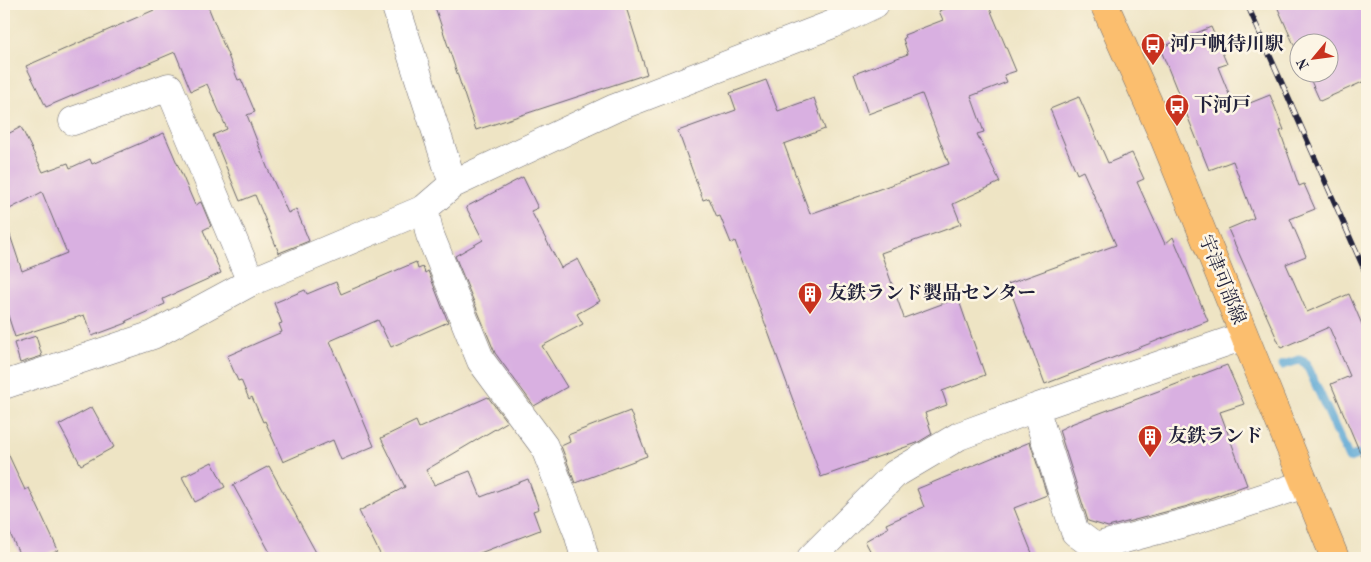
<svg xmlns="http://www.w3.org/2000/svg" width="1371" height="562" font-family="'Old Standard TT','Noto Serif JP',serif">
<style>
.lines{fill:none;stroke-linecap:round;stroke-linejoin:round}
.stream{stroke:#5da8d5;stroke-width:9}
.building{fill:#d9b0e1}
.minor-casing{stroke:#69666b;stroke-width:29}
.major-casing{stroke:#69666b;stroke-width:29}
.minor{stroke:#fff;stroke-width:28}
.major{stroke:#fbbe6e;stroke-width:28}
.rail-casing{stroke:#22223b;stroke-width:5.5}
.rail{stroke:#fcf5e5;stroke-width:4;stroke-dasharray:11;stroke-linecap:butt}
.labels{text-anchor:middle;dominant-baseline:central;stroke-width:5;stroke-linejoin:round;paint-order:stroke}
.poi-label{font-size:19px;font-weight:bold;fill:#22223b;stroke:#fcf5e5;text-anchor:start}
.street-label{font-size:19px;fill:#22223b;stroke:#fcf5e5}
</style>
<rect width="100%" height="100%" fill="#fcf5e5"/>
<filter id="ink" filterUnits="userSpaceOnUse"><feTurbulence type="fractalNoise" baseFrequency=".02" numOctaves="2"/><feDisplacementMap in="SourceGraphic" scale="10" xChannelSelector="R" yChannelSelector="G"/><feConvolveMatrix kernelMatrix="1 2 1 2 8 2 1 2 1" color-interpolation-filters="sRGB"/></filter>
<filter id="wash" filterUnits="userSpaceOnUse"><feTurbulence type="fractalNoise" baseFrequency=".0096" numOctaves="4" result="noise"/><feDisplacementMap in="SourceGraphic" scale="20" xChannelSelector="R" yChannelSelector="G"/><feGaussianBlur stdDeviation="1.12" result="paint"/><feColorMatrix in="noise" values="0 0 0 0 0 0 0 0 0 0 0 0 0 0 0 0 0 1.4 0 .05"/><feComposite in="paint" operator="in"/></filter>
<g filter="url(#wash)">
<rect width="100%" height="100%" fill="#eee4c4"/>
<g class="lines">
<!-- stream -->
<path class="stream" d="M1283 365 1299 360 1306 363 1349 458 1367 451"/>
</g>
<g id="blocks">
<!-- building -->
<path class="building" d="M152 4H207L238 80 241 79 255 112 247 115 267 167 288 213 296 209 309 241 279 253 255 195 240 201 213 135 227 129 207 84 191 91 175 52 46 107 26 66 154 10Z
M434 4H625L647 74 476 130Z
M958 4H988L1016 71 1004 75 1007 82 971 96 984 132 977 134 1000 182 953 204 961 224 881 253 904 318 958 298 985 375 942 391 947 405 925 413 932 434 917 443 821 477 735 241 731 243 720 216 717 217 709 198 703 200 678 131 736 110 730 93 766 80 778 111 814 98 825 129 784 144 810 214 949 164 922 94 868 114 854 74 908 54 903 39 905 38 904 35 943 20 939 11Z
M1276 4H1367V80L1320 101 1307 72H1328V42H1298V54Z
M1211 27 1227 64 1218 67 1235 109 1270 95 1284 130 1280 131 1299 186 1304 184 1315 209 1290 219 1306 256 1286 264 1307 312 1349 294 1367 336V469L1331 384 1350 376 1329 327 1281 348 1228 229 1254 218 1233 161 1209 170 1160 48Z
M1079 97 1108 163 1132 153 1144 179 1137 182 1165 244 1173 237 1208 321 1045 384 1008 284 1116 245 1083 171 1077 174 1050 109Z
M21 127 43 172 68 163 70 168 90 159 92 164 164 133 195 205 201 202 211 226 203 230 221 273 163 299 165 304 126 321 127 323 92 336 84 315 15 337 4 303V230L8 229 22 271 67 253 42 192 4 212V136Z
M523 177 538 208 531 211 561 268 578 259 600 301 577 314 583 324 542 346 567 387 534 406 495 353 455 256 483 240 466 207Z
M416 262 418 269 423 267 425 273 428 271 448 322 391 347 378 320 330 341 374 446 341 460 333 440 283 462 265 421 263 422 252 397 249 399 241 380 238 381 227 356 282 332 279 324 282 323 274 303 305 290 307 294 336 282 341 294Z
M36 336 42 356 20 363 14 343Z
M1227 365 1244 404 1220 412 1247 485 1188 506 1108 527 1088 521 1059 430 1071 424Z
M488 397 507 422 426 470 434 485 470 471 481 497 528 479 539 509 533 511 540 530 467 558H382L359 511 405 487 381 438 416 421 419 428Z
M92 407 114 447 81 465 59 425Z
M630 411 647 456 575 483 561 446 570 442 568 435Z
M1030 442 1047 495 1014 508 1034 558H874L865 541 888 528 886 524 924 507 917 489Z
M4 445 25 490 29 488 58 550 40 558H21L4 520Z
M212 462 225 487 195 502 182 477Z
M269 466 319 558H273L233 485Z"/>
</g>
</g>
<g filter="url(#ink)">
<use href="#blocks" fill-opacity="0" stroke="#69666b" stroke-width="1"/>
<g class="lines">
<defs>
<path id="minor" d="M395 4 453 184
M73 121 169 87 251 282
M424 209 430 235 481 361 544 446 578 533 585 558
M4 385 153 335 251 282 424 209 453 184 615 108 833 24 875 4
M1035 408 1244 336
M811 558 895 474 959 436 1035 408 1075 532 1095 547 1192 521 1305 484"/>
<path id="major" d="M1104 4 1164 138 1335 558"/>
</defs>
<!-- minor casing -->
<use href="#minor" class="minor-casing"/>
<!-- major casing -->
<use href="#major" class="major-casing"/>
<!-- minor -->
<use href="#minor" class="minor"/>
<!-- major -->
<use href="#major" class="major"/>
<defs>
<path id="rail" d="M1247 4 1367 276"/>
</defs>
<!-- rail casing -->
<use href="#rail" class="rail-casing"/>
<!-- rail -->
<use href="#rail" class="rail"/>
</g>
</g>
<!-- icons -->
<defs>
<symbol id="bus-pin" viewBox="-11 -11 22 30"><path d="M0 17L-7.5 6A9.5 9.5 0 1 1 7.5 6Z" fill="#c8321e" stroke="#fcf5e5"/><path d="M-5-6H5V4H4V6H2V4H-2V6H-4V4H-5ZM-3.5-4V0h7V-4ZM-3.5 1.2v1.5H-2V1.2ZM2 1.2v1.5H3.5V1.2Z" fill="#fff"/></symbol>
<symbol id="building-pin" viewBox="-11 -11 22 30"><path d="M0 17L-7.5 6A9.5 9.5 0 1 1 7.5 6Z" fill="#c8321e" stroke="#fcf5e5"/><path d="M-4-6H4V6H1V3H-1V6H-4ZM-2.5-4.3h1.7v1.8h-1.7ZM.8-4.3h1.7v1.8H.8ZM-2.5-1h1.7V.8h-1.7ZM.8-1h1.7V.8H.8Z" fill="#fff"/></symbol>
</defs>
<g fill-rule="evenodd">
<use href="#bus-pin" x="1139" y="31" width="28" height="38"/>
<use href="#bus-pin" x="1163" y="92" width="28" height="38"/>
<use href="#building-pin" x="796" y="280" width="28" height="38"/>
<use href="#building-pin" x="1136" y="423" width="28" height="38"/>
</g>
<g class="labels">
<!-- poi labels -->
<g class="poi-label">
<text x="1170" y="45">河戸帆待川駅</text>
<text x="1194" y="106">下河戸</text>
<text x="828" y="294">友鉄ランド製品センター</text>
<text x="1168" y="437">友鉄ランド</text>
</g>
<!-- street labels -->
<g class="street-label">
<text transform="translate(1221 280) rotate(68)">宇津可部線</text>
</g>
</g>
<!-- margin -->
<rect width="1371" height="562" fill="none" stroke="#fcf5e5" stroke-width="20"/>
<!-- north arrow -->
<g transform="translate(1314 58) rotate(241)"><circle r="24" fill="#fcf5e5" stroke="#a5a1a1"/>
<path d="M0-4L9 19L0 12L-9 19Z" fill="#c8321e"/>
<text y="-8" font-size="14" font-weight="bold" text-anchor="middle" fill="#22223b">N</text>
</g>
</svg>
